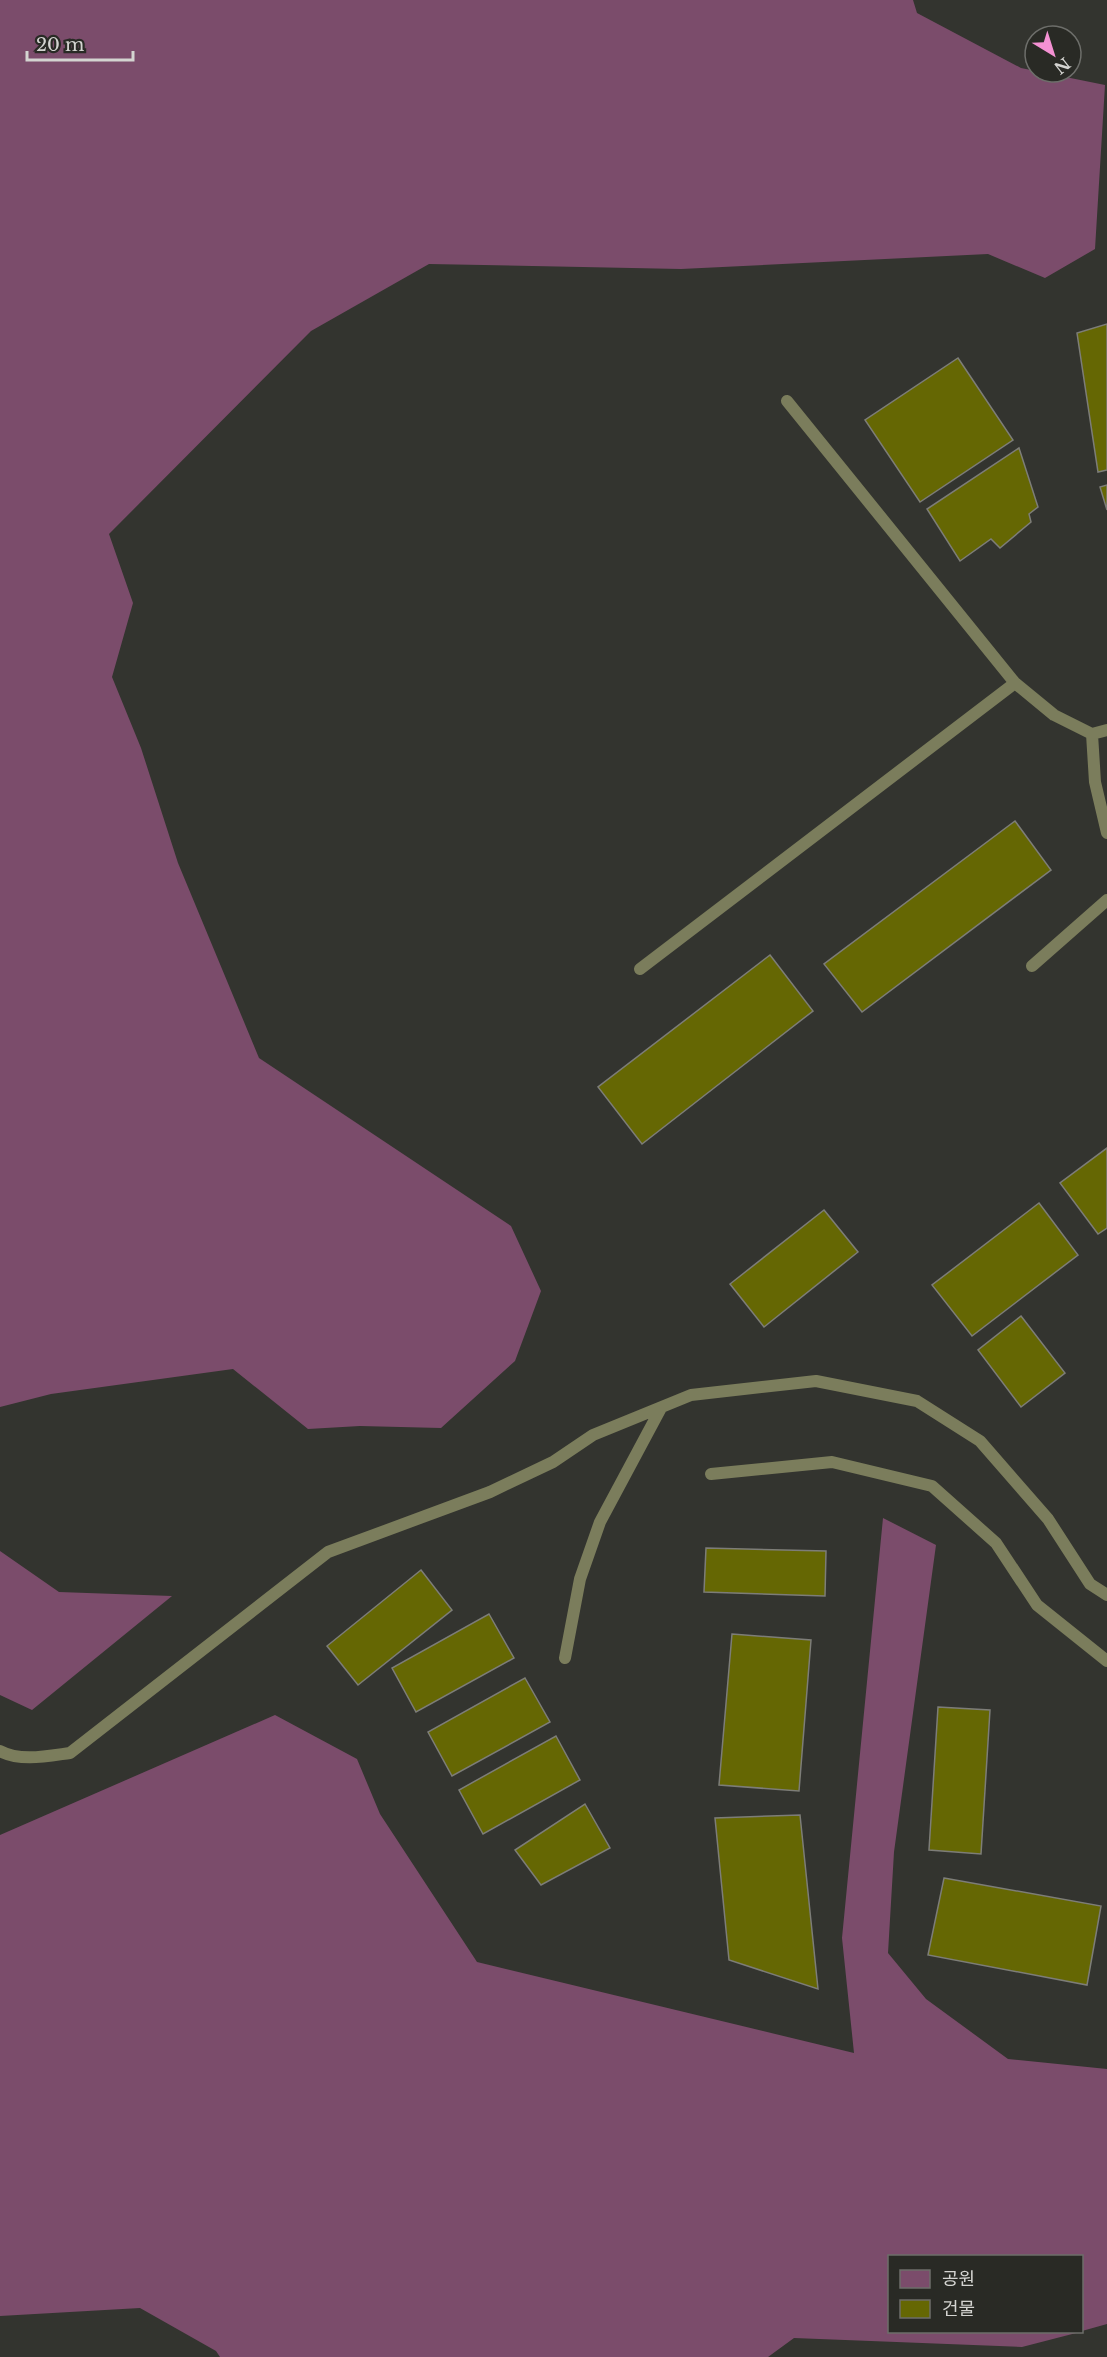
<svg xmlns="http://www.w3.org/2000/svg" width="1107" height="2357" font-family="'Libre Baskerville','Noto Sans KR',serif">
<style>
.green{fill:#7b4c6b}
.building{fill:#656703;stroke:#7d7d78;stroke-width:1.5}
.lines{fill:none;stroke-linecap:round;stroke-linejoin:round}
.service{stroke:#7b7d5c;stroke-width:12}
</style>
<rect width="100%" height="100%" fill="#33342f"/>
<!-- green -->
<path class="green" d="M0 0H913L917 13 1021 68 1105 85 1095 249 1045 278 988 254 681 269 429 264 311 331 109 534 133 603 112 677 141 748 178 863 259 1058 511 1226 541 1291 515 1361 441 1428 360 1426 308 1429 233 1369 51 1394 0 1407Z
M883 1518 936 1545 894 1852 888 1953 926 1999 1008 2059 1107 2069V2324L1082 2331V2256H890V2332H1080L1022 2347 794 2338 768 2357H220L216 2351 140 2308 0 2316V1835L275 1715 357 1759 380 1814 477 1962 854 2053 842 1938Z
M0 1551 59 1592 172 1596 32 1710 0 1695Z"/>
<!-- building -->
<path class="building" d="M1107 324V470L1098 472 1077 333Z
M958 358 1013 440 920 502 865 420Z
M1019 448 1038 507 1029 514 1031 522 1000 548 991 539 960 561 927 509Z
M1107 485V510L1100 487Z
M1015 821 1051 870 862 1012 824 964Z
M770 955 813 1011 642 1144 598 1087Z
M1107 1148V1228L1098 1234 1060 1183Z
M1039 1203 1078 1255 972 1336 932 1285Z
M824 1210 858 1252 764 1327 730 1284Z
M1021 1316 1065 1373 1021 1407 978 1350Z
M706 1548 826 1551 825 1596 704 1592Z
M421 1570 452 1610 358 1685 327 1646Z
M489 1614 514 1658 416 1712 392 1668Z
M732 1634 811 1640 799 1791 719 1785Z
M525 1678 550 1722 452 1776 428 1732Z
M938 1707 990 1710 981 1854 929 1850Z
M556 1736 580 1780 483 1834 459 1790Z
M585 1804 610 1848 541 1885 515 1850Z
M800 1815 818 1989 729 1960 715 1818Z
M944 1878 1101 1906 1087 1985 928 1955Z"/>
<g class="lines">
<!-- service -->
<path class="service" d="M787 401 1015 683 1054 715 1092 734 1107 730
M1092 734 1095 782 1107 833
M1032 966 1107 900
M640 969 1015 683
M711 1474 832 1462 932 1486 996 1543 1037 1605 1107 1661
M565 1658 580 1579 600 1522 661 1408
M0 1751C20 1762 48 1756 70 1753L328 1552 490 1492 553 1462 593 1435 691 1395 816 1381 917 1401 980 1441 1048 1519 1090 1584 1107 1595"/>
</g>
<!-- legend -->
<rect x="888" y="2255" width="195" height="78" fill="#292a25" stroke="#6d6e6a" stroke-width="1.5"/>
<rect x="900" y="2270" width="30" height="18" fill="#7b4c6b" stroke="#6d6e6a" stroke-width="1.5"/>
<text x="942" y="2285" font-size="18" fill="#d4d4d1">공원</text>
<rect x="900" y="2300" width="30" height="18" fill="#656703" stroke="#6d6e6a" stroke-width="1.5"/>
<text x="942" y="2315" font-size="18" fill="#d4d4d1">건물</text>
<!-- north arrow -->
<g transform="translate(1053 54) rotate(142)"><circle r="28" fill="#292a25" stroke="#6d6e6a" stroke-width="1.5"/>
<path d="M0-4.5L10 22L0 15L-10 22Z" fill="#f491d3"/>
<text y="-9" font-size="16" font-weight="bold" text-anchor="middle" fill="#d4d4d1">N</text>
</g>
<!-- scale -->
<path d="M27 51v9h106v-9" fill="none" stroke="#d4d4d1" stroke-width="3"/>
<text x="36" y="51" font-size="18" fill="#d4d4d1" stroke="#292a25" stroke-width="4.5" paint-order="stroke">20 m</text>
</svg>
